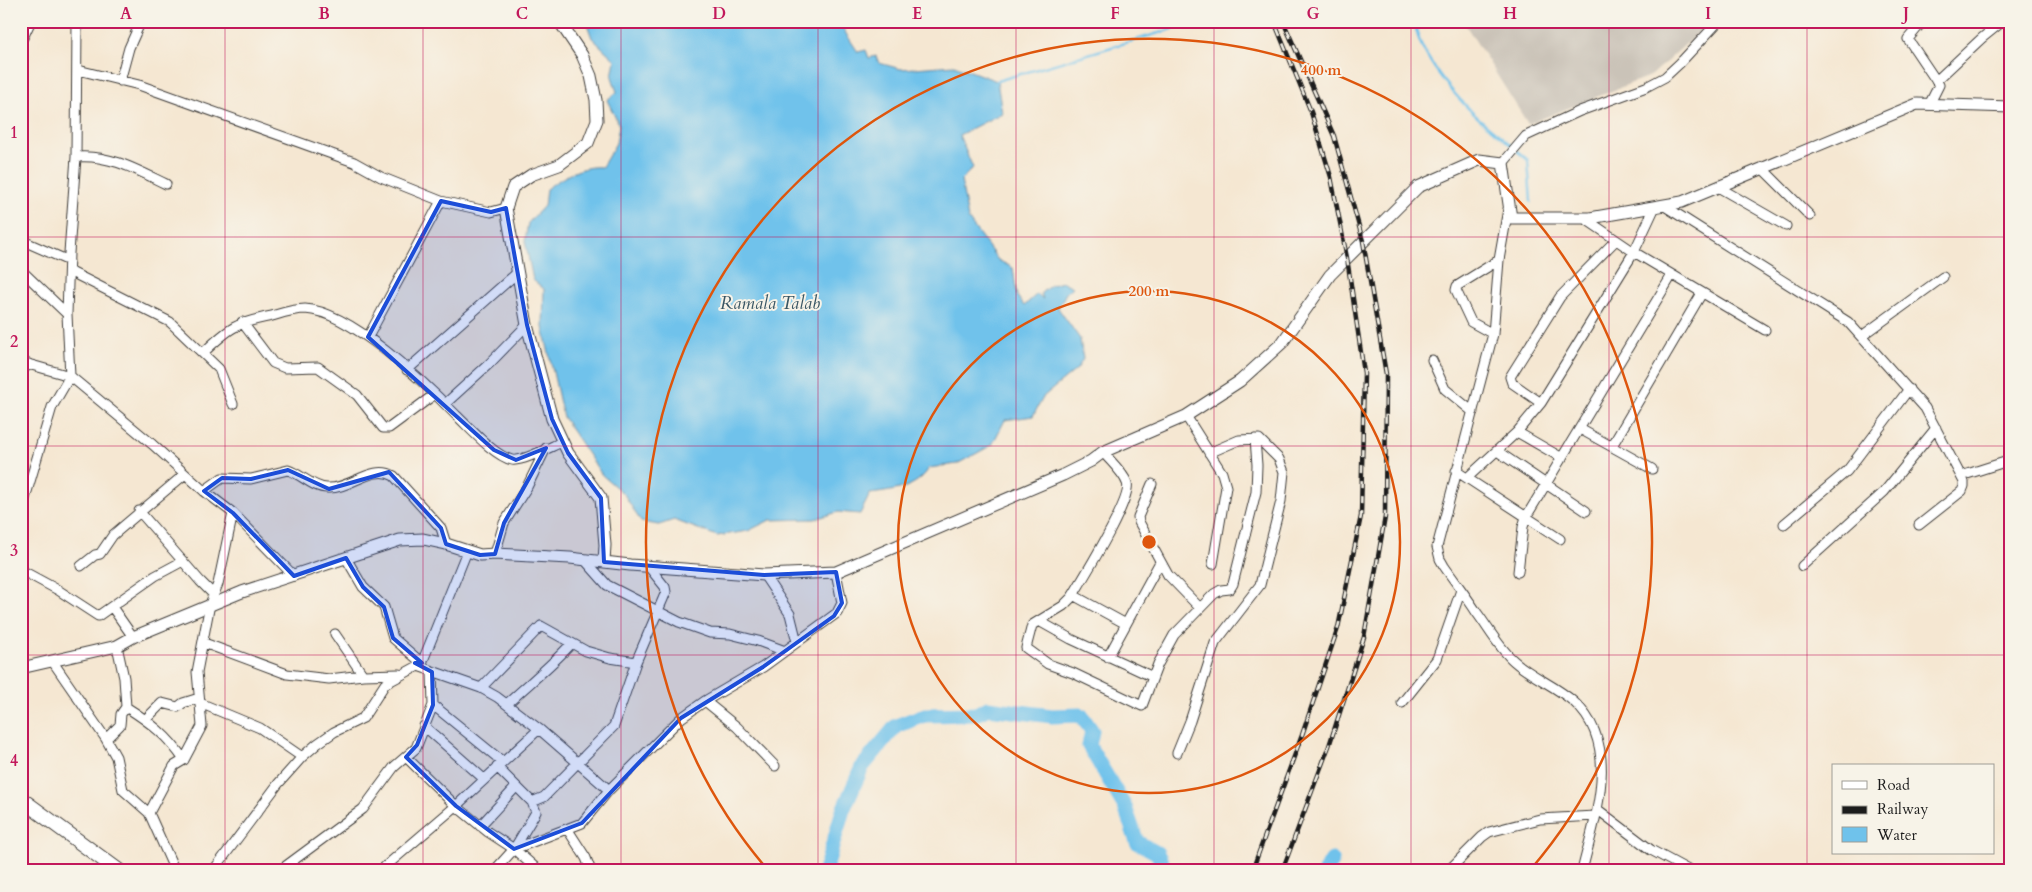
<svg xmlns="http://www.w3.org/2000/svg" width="2032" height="892" font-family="Cardo,serif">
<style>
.industrial{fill:#cac3b8}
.water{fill:#6fc2eb;stroke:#466f84}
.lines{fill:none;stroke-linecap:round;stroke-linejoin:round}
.stream{stroke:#6fc2eb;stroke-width:2.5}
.river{stroke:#6fc2eb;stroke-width:15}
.minor-casing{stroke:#3d3a37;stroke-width:11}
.tertiary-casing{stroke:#3d3a37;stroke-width:13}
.primary-casing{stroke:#3d3a37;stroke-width:16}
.minor{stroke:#fff;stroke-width:9}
.tertiary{stroke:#fff;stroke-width:11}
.primary{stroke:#fff;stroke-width:14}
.rail-casing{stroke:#1c1c1c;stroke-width:4.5}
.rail{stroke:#f7f3e8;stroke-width:2.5;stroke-dasharray:8;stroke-linecap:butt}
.marked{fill:#1d4ed8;fill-opacity:0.2;stroke:#1d4ed8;stroke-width:4;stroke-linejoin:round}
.grid{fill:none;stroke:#c2185b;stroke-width:1;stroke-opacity:0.55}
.ring{fill:none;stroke:#de560d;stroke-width:2.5}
.labels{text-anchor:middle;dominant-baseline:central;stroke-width:4;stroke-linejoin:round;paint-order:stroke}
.water-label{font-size:18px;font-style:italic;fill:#395664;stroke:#f7f3e8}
.centre{fill:#de560d;stroke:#f7f3e8;stroke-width:2.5}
.ring-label{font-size:15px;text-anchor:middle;font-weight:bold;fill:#de560d;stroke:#f7f3e8;stroke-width:4;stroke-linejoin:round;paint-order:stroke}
.neatline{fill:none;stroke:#c2185b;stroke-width:2}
.grid-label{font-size:16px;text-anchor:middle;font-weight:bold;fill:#c2185b}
</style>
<rect width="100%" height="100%" fill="#f7f3e8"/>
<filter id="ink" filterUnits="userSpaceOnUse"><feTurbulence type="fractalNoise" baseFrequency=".02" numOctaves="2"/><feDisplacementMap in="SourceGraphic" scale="10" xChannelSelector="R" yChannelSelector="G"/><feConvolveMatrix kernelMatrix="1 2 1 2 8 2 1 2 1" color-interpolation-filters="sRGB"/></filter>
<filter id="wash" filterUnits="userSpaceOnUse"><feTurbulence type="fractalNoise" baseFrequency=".0096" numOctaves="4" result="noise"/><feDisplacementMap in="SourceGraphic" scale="20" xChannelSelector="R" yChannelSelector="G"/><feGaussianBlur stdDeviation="1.12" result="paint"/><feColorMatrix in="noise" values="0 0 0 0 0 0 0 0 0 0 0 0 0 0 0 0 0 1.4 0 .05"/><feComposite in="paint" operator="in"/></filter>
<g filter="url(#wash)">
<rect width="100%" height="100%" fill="#f5e7d2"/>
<!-- industrial -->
<path class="industrial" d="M1463 21H1711L1652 75 1528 124Z"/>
<!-- water -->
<path class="water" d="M586 21H853L843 29 858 52 866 50 869 58 876 56 879 63 901 69 954 65 997 81 1002 113 959 135 973 168 961 180 968 219 998 260 1013 268 1017 296 1024 306 1037 294 1043 299 1041 293 1051 285 1063 282 1073 287 1066 293 1058 308 1080 339 1083 359 1077 369 1044 396 1033 416 1005 420 992 445 957 464 929 468C917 489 892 491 870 494L860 514 838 512 815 519 770 520 748 531 717 536 674 520 659 525 641 522 624 494 602 475 563 417 543 327 544 289 533 280 525 241 528 223 544 206 546 189C563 177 581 165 602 167L616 143 619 125 607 100 617 92 612 77 615 60 592 38Z"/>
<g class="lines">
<!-- stream -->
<path class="stream" d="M1415 21C1416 50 1449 89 1469 109 1482 123 1499 134 1513 147
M997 81 1176 28 1187 21
M1517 151 1528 160 1531 202"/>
<!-- river -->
<path class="river" d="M825 871 843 810 862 767 896 726 925 715 976 714 988 708 1052 716 1081 715 1092 731 1089 746 1125 807 1137 842 1157 853 1166 871
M1325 871 1332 860"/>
</g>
</g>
<g filter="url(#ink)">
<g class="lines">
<defs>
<path id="minor" d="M1923 21 1908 39 1939 85 1929 105
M78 70 139 85 354 162 381 177 441 201 491 212 506 208
M120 81 129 48 141 21
M1936 81 1982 38 2003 21
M76 157C109 154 137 170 166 184
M1503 163 1526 136 1580 111 1646 87 1665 77 1680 63 1719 21
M1762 168 1810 216
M1718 187 1786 226
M1663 205 1848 322 1925 408 1964 482V486L1962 491 1919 525
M1508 209 1499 260 1493 334 1437 547 1440 559 1444 566C1455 582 1467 597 1477 613 1489 629 1499 648 1514 661 1532 677 1556 686 1574 702 1622 745 1595 817 1582 871
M1584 218 1634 252 1765 330
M21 240 69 261
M21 270 67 314
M69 271 170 322 219 369 233 404
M242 322 273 363 285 368 318 367 357 395 383 428H389L435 394
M1493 334 1471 322 1456 290 1457 286 1499 260
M1862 336 1943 277
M368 337 441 201
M203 353C230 327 236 323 272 316 282 313 294 309 305 309 350 311 425 383 456 415 469 427 494 456 512 460 522 462 552 446 562 442
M1432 360 1445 389 1473 412
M21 362 70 376 152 444 204 491 233 513 294 576
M407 370 517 273
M21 371 29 364
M1541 403 1512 383 1510 377 1560 297 1616 240
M445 404 490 363 527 325
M1186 416 1222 473 1226 487 1213 564
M1580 429 1652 469
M1517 432 1562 458
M1612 446 1702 293
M1497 451 1586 511
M1103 452C1110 461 1123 472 1127 483 1133 498 1082 580 1072 597L1063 606 1032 625 1026 648 1048 664 1073 673 1142 706 1158 664 1174 635 1214 594 1221 590 1230 589 1233 584 1256 492 1257 465 1255 439
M1456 471 1560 539
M1961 476 2011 460
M1467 478 1517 432 1541 403 1634 252 1655 207
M1152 484 1138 517 1139 522 1168 575 1200 608
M204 491 222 478 251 479 288 470C301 474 313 488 327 488 349 490 373 463 394 476L441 528 446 544
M139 511 200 581 213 594
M21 512 52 407 70 376 67 314 69 253 76 157 77 21
M1784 524 1847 471 1909 389
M495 554 504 523 527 487 546 448
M346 558 363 587 384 607 393 638 422 663
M584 559 607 585 679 622 710 633 730 634 758 641 785 651
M81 566 95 555 100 554 113 535 185 474
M1802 566 1884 492 1936 428
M21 570 58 590 98 616 155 576 183 561
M1518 572 1523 527 1526 517 1672 275
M764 575 790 614 797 642
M1073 595 1126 624
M112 607 133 637
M1039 621 1071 639 1153 677
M335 634 363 675
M204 643 287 674 329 679 363 675 399 674
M1108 657 1160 562
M53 662 106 739 116 757 123 790 149 813
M418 663H422L467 551
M481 688 541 626 586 651 610 658 636 662
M705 701 737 727 775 766
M200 703 260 728 302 757
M1402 703 1437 659 1461 590
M507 704C528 684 551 666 571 644
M433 705 503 762
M126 707C150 722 168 736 184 760
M146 719 162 703 178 707 183 703 199 698
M424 726 484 779
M106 739 120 725 121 714 126 707 124 678 117 646
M1177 753 1190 721 1215 643 1260 585 1281 501 1284 472 1279 459 1259 439 1239 440 1209 453
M406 757 456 806 488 832 514 849 539 871
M497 767 532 802
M609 790 681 718 705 701 763 667 837 613 842 603 836 572
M1597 809 1651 850 1690 871
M480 826 516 787
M568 830 586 858 591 871
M175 871 149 813 174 766 184 760 202 726 197 672 210 604 218 584 233 513
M213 871 278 784 302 757 317 744 334 732 363 718 385 684 418 666 481 688 497 697 539 729 609 790 582 823 514 849
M279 871 363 809 394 767 416 748 433 705 432 672
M380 871 456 806 539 729
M494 871 514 849 536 812 532 802 544 797 614 726 636 662 666 592 665 587 649 567
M1448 871 1482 837 1489 832 1540 819 1595 816"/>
<path id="tertiary" d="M559 21 582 55 591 76 596 100 597 120 588 143 559 165 531 175 513 187 506 208 527 325 552 419 568 453 601 498 605 545 604 562
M21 668 117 646 133 637 242 592 400 540 423 539 446 544 480 555 495 554 570 558 630 565 764 575 836 572 1063 475 1091 461 1103 452 1186 416 1240 381 1282 343 1330 275 1418 187 1479 160 1503 163 1511 218H1590L1682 202 1917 104 2011 107"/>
<path id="primary" d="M21 36 28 21
M21 799 119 871"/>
</defs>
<!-- minor casing -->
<use href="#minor" class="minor-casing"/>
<!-- tertiary casing -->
<use href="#tertiary" class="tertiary-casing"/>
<!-- primary casing -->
<use href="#primary" class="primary-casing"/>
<!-- minor -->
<use href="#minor" class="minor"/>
<!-- tertiary -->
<use href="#tertiary" class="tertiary"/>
<!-- primary -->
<use href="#primary" class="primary"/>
<defs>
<path id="rail" d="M1252 871 1302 735 1338 628 1361 516 1364 373 1347 258 1331 177 1311 112 1274 21
M1282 871 1329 746 1364 637 1385 517 1386 374 1363 241 1334 136 1283 21"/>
</defs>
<!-- rail casing -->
<use href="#rail" class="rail-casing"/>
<!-- rail -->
<use href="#rail" class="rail"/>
</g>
</g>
<!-- marked area -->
<path class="marked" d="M441 201 491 212 506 208 527 325 552 419 568 453 601 498 604 562 764 575 836 572 842 603 834 616 763 667 681 718 582 823 514 849 456 806 406 757 417 745 433 705 432 672 415 663H422L393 638 384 607 363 587 346 558 294 576 233 513 204 491 222 478 251 479 288 470 329 489 389 472 441 528 446 544 480 555 495 554 504 523 546 448 516 460 494 450 368 337Z"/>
<!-- grid -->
<path class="grid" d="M225 21V871M423 21V871M621 21V871M818 21V871M1016 21V871M1214 21V871M1411 21V871M1609 21V871M1807 21V871M21 237H2011M21 446H2011M21 655H2011"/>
<!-- distance rings -->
<g class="ring">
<circle cx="1149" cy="542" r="251"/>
<path d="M767 869A503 503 0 1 1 1531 869"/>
</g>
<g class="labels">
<!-- water labels -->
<g class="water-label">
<text x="770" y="303">Ramala Talab</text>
</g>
</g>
<circle cx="1149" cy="542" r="8" class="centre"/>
<g class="ring-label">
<text x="1321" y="75">400 m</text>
<text x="1149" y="296">200 m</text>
</g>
<!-- margin -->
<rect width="2032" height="892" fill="none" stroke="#f7f3e8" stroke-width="55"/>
<!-- legend -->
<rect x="1832" y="764" width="162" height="90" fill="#f7f3e8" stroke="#9f9d96"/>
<rect x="1842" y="781" width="25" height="8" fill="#ffffff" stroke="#9f9d96"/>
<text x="1877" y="790" font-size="15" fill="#1c1c1c">Road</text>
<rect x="1842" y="806" width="25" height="8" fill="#1c1c1c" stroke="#9f9d96"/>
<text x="1877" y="814" font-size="15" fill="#1c1c1c">Railway</text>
<rect x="1842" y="827" width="25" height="15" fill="#6fc2eb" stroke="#9f9d96"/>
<text x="1877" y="840" font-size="15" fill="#1c1c1c">Water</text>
<rect x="28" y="28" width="1976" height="836" class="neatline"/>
<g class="grid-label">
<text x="126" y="19">A</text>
<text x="324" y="19">B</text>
<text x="522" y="19">C</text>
<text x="719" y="19">D</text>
<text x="917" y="19">E</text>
<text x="1115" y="19">F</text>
<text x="1313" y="19">G</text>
<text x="1510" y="19">H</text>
<text x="1708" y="19">I</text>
<text x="1906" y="19">J</text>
<text x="14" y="138">1</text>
<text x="14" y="347">2</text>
<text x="14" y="556">3</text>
<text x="14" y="766">4</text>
</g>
</svg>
